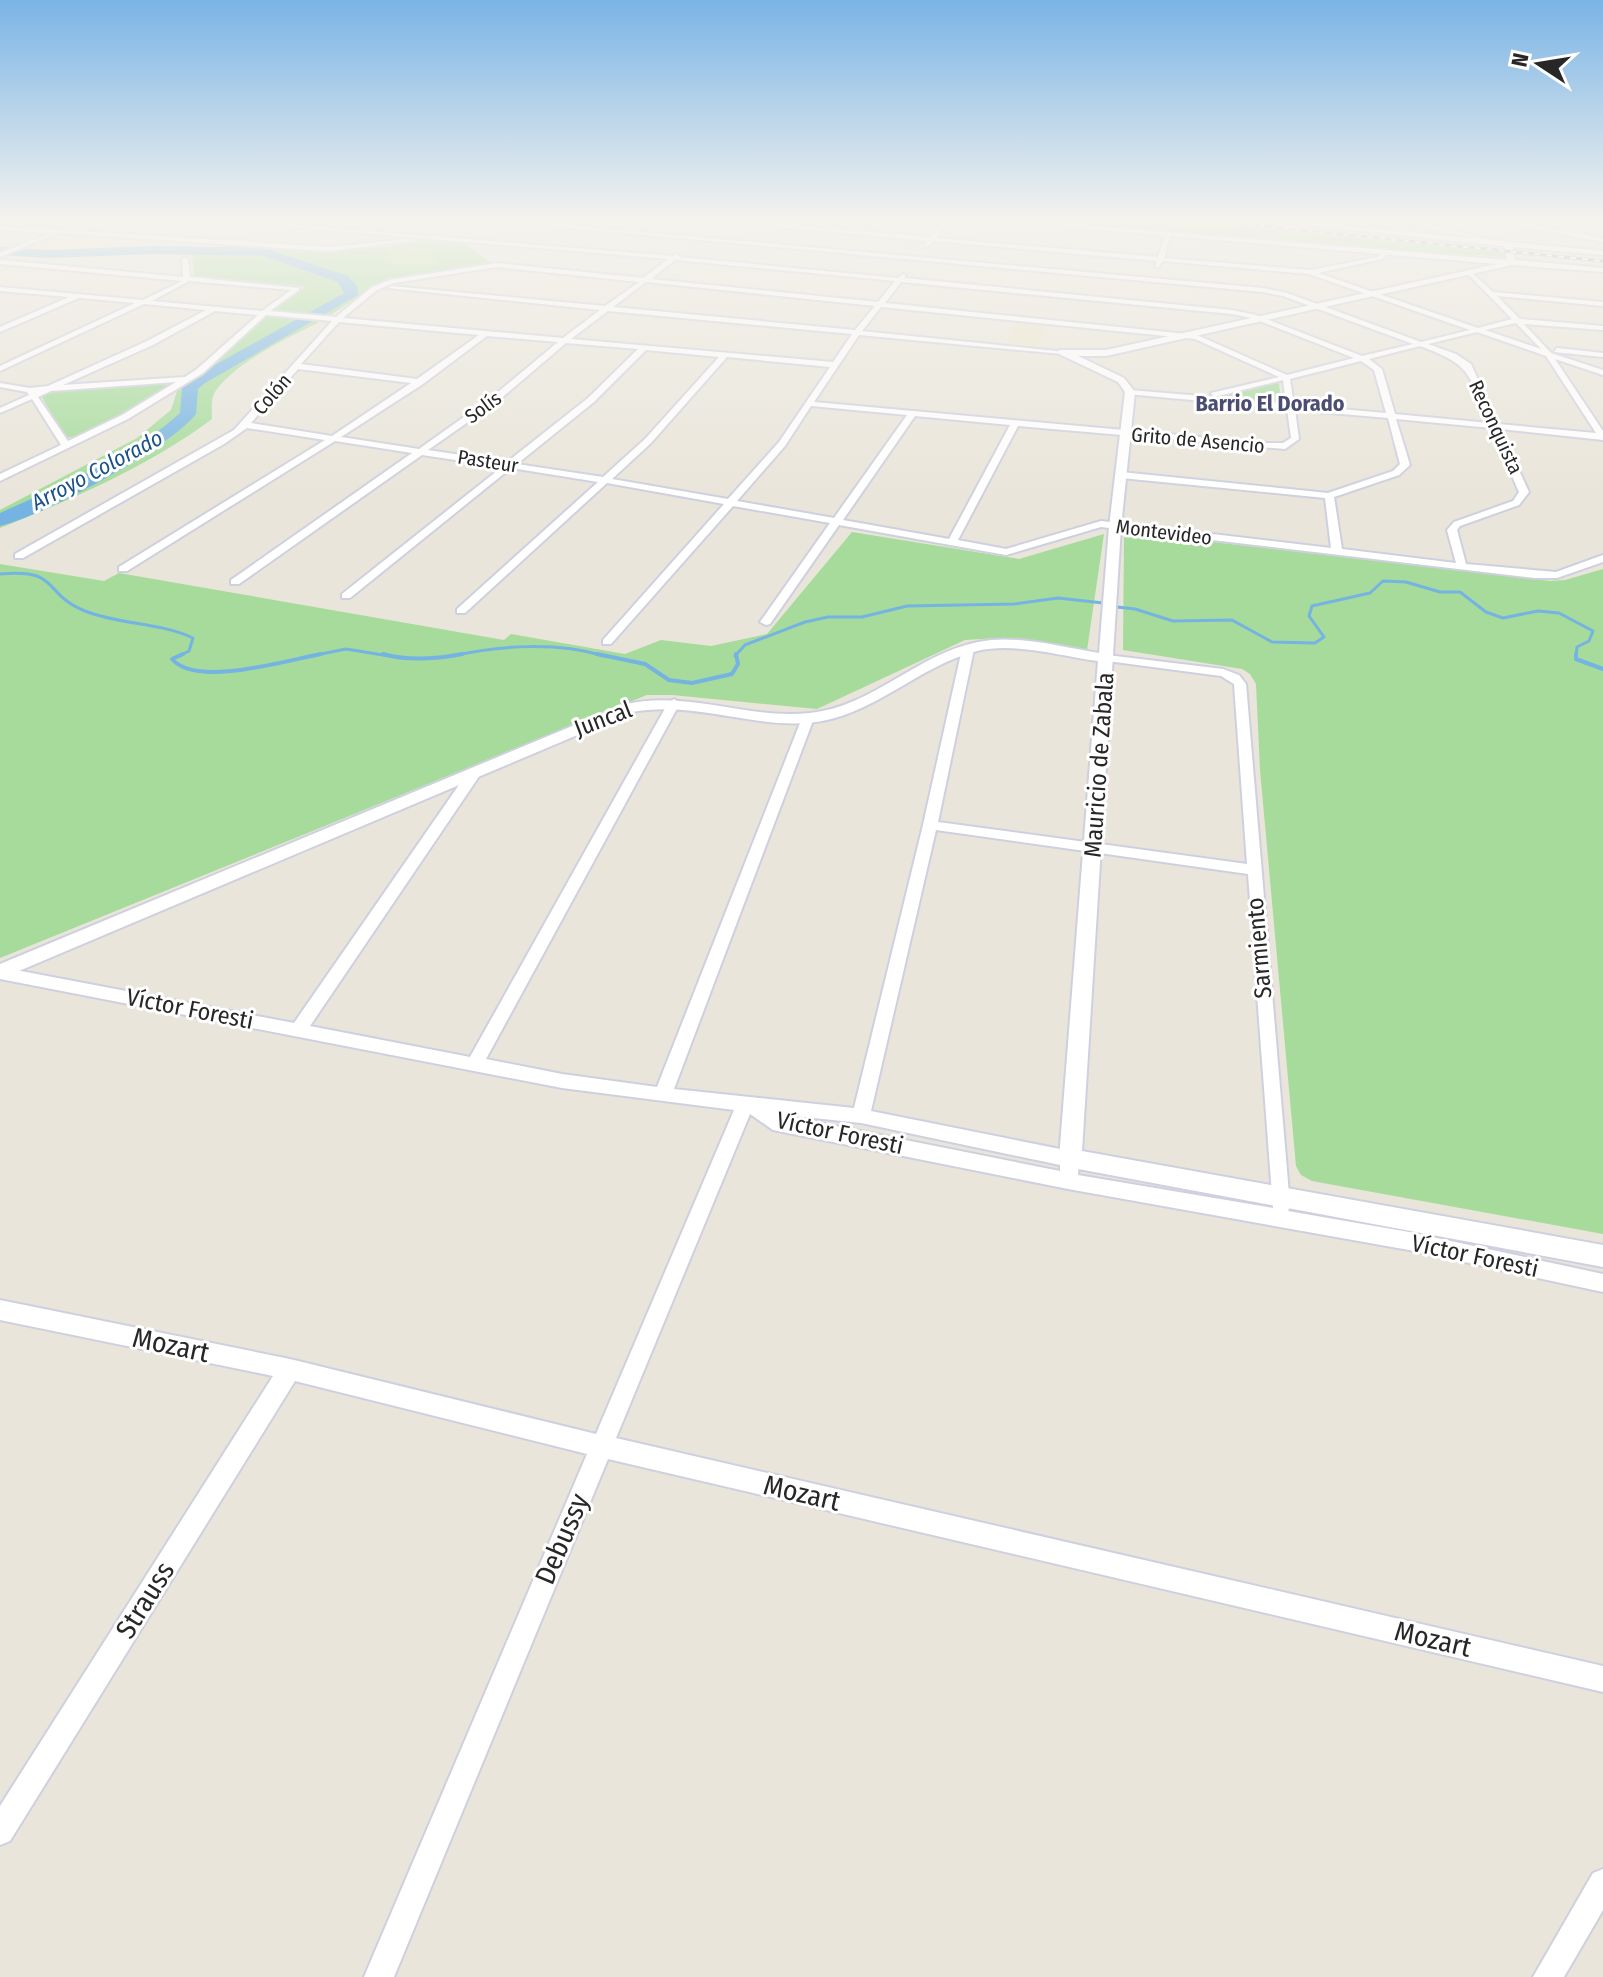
<svg xmlns="http://www.w3.org/2000/svg" width="1603" height="1977" font-family="'Fira Sans Condensed',sans-serif">
<style>
.education{fill:#e9e4ca}
.green{fill:#a6db9b}
.pitch{fill:#b6e197}
.lines{fill:none;stroke-linecap:round;stroke-linejoin:round}
.stream-far1{stroke:#75b4e2;stroke-width:3}
.stream{stroke:#75b4e2;stroke-width:4}
.river{fill:#75b4e2;fill-rule:evenodd}
.minor-casing{stroke:#cfd0df;stroke-width:4}
.tertiary-casing{stroke:#cfd0df;stroke-width:4}
.minor{fill:#fff;fill-rule:evenodd}
.tertiary{fill:#fff;fill-rule:evenodd}
.rail-casing{stroke:#9e9eb0;stroke-width:3}
.rail{stroke:#fff;stroke-width:2;stroke-dasharray:6;stroke-linecap:butt}
.labels{text-anchor:middle;dominant-baseline:central;stroke-width:6;stroke-linejoin:round;paint-order:stroke}
.far-street-label{font-size:20px;fill:#272727;stroke:#fff}
.far-neighbourhood-label{font-size:22px;font-weight:bold;fill:#4c4d73;stroke:#fff}
.far-water-label{font-size:22px;font-style:italic;fill:#19518a;stroke:#fff}
.street-label{font-size:24px;fill:#272727;stroke:#fff}
.near-street-label{font-size:28px;fill:#272727;stroke:#fff}
</style>
<rect width="100%" height="100%" fill="#e9e5da"/>
<!-- education -->
<path class="education" d="M59 236 128 240 109 249 24 250Z
M1018 321 1047 324 1037 346 1007 343Z"/>
<!-- green -->
<path class="green" d="M1005 221H1185L1504 253 1505 257 1477 255V259Z
M434 239 463 241 491 263 385 280 329 316 271 311 305 287 194 277 192 256C236 233 293 252 340 251 371 250 403 243 434 239Z
M266 315 321 321C290 337 239 360 217 389 210 397 212 408 212 419 149 466 73 499 0 528V510L137 438 171 410 178 388 210 367Z
M1275 383H1279L1281 404 1222 397Z
M152 384 172 385 120 416 72 437 65 438 42 397 56 390Z
M852 532 1019 559 1104 534 1087 650 998 638 965 640 817 709 672 695H647L0 958V564L104 581 119 573 504 640 511 634 625 654 661 640 711 646 767 634Z
M1136 533 1550 581 1565 580 1603 569V1234L1312 1181 1301 1175 1296 1166 1260 770 1256 684 1250 674 1242 669 1123 650 1124 535Z"/>
<!-- pitch -->
<path class="pitch" d="M430 247 437 265 393 269 388 251Z"/>
<g class="lines">
<!-- stream-far1 -->
<path class="stream-far1" d="M0 574C61 568 42 594 85 611 120 625 159 622 193 638L189 651 179 656
M1117 607 1135 609 1173 621 1232 620 1272 642 1315 643 1324 637 1309 616 1312 606 1370 593 1383 581 1406 582 1440 592H1460L1486 612 1503 618 1538 611 1559 613 1593 631 1589 641 1577 647 1576 656
M311 656 346 649 389 656
M453 656C500 645 558 642 604 656
M735 656 745 645 805 622 828 617H862L907 606 1014 604 1058 598 1103 603"/>
<!-- stream -->
<path class="stream" d="M183 654 172 659C196 688 288 660 321 654
M383 654C406 661 438 659 462 654
M597 654 645 664 669 680 692 683 732 674 738 664 736 654
M1576 654V659L1603 669"/>
<!-- river -->
<path class="river" d="M155 246 264 248 348 276 357 286 358 295 205 383 198 389 196 414C168 449 45 515 0 526V513C61 485 130 459 180 413L182 388 193 377 344 293 338 282 263 256 155 254 48 258 0 255V247L48 250Z"/>
<defs>
<path id="minor" d="M217 221H248L673 256 677 254 680 257 898 278 903 274 906 276 904 278 1232 310 1256 315 1362 356 1413 344 1283 296 1263 292 493 221H520L1263 288 1287 293 1421 342 1470 330 1309 274 1163 261 1158 268 1155 266 1157 261 933 241 927 247 924 245 927 241 716 221H744L930 237 943 221H949L936 238 1158 257 1165 235 1168 233 1171 235 1164 258 1311 270 1378 257 1385 251 1388 253 1382 259 1318 273 1478 328 1512 319 1467 273 1469 270 1493 292 1603 302V306L1497 296 1520 319 1603 326V330L1524 324 1551 353 1603 370V375L1555 359 1603 431V440L1500 429 1529 492 1519 505 1460 526 1457 530 1466 564 1556 572 1603 555V562L1557 578H1535L1101 527 1006 555 839 525 770 624 766 625 760 622 830 523 733 506 611 644H603V640L724 504 607 483 465 613H457V609L598 482 511 468 350 598H342V594L502 467 422 455 239 584H231V580L412 453 335 441 127 571H119V567L325 440 247 428 224 444 23 558H15V554L234 430 332 321 266 315 203 373 128 419 0 481V474L61 445 32 399 0 413V408L29 395 27 392 0 387V383L30 388 48 386 147 341 206 310 144 304 0 371V366L135 303 79 298 0 332V327L69 297 0 291V287L143 300 182 281 0 264V260L183 277 182 259 185 257 188 259 190 277 299 288V290L270 311 336 317 372 287 390 280 497 263 643 278 668 259ZM675 260 895 281 878 302 651 279ZM497 267 639 282 605 306 391 286 388 288 600 310 563 338 343 318 377 290 394 283ZM189 281 291 290 262 311 152 301ZM646 282 875 306 855 330 613 307ZM901 282 1232 314 1252 318 1354 358 1287 375 1197 335 885 303ZM881 307 1195 339 1279 377 1211 393 1214 397 1130 390 1127 394 1287 409 1291 438 1283 443H1267L814 402 859 335 1062 354 1066 352 862 331ZM215 311 258 315 197 369 185 377 63 385 153 345ZM608 311 852 334 833 362 571 339ZM339 322 479 335 417 379 301 364ZM1516 323 1541 349 1485 330ZM1477 332 1546 356 1596 433 1498 424 1471 364 1456 354 1428 344ZM487 336 558 342 492 397 419 449 341 437 423 384ZM566 343 638 349 588 398 507 462 428 450 498 401ZM1420 346C1474 366 1467 373 1489 423L1395 414 1382 369 1369 359ZM646 350 719 357 645 439 603 477 517 464 594 402ZM727 357 830 367 779 442 728 499 612 479 651 443ZM1361 361 1374 370 1386 413 1294 405 1290 379ZM298 369 411 383 332 436 251 423ZM1283 380 1286 404 1214 397ZM176 382 122 415 68 441 38 397 51 391ZM811 406 907 415 834 518 737 501 785 446ZM1295 410 1388 418 1400 464 1393 471 1328 493 1121 472 1116 475 1121 478 1325 498 1331 548 1101 521 1006 549 958 540 1018 426 1285 449 1299 439ZM915 416 1010 425 949 539 843 520ZM1396 419 1491 428 1519 492 1513 501 1454 522 1447 530 1456 563 1342 549 1334 497 1399 475 1410 465Z
M1062 221H1069L1076 227 1071 228Z
M1403 221H1415L1503 243 1500 245Z
M1495 221H1510L1603 238V242Z
M0 226 329 247 409 239 412 241 329 251 57 233 0 257V253L51 233 0 230Z
M1557 348 1603 353V357L1554 352Z
M968 646 974 649 938 822 1247 864 1234 684 1221 676 1107 661 1101 658 1107 655 1223 669 1239 675 1246 684 1290 1206 1288 1211 1409 1232 1603 1274V1292L1409 1250 1068 1189 773 1130 750 1114 616 1438 1603 1666V1692L608 1459 394 1977H364L587 1454 295 1381 10 1841 0 1845V1806L273 1376 0 1320V1300L290 1359 596 1434 734 1110 562 1088 0 979V967L294 1023 470 769 475 768 482 772 310 1026 470 1057 668 703 674 699 680 703 486 1059 562 1074 657 1087 802 718 808 714 814 718 674 1089 854 1108 923 825 962 649ZM936 830 1248 874 1273 1208 1078 1175 1079 1159 1076 1153 1070 1151 871 1111ZM775 1114 861 1123 1060 1165V1171Z
M1603 1869V1910L1564 1977H1533L1593 1873Z"/>
<path id="tertiary" d="M996 221H1031L1507 260 1504 246 1265 221H1295L1603 251V255L1512 247 1515 260 1603 268V272L1512 265 1106 356H1078L1124 378 1135 392 1121 527 1082 1151 1603 1245V1267L1062 1166 1059 1159 1098 661C1060 656 1015 642 977 651 917 666 872 718 808 723 749 727 692 701 632 712L0 979V964L623 705C687 689 747 720 810 713 872 707 917 654 978 642 1017 634 1060 647 1099 653L1109 527 1125 392 1118 382 1059 354V350H1106L1497 264Z"/>
</defs>
<!-- minor casing -->
<use href="#minor" class="minor-casing"/>
<!-- tertiary casing -->
<use href="#tertiary" class="tertiary-casing"/>
<!-- minor -->
<use href="#minor" class="minor"/>
<!-- tertiary -->
<use href="#tertiary" class="tertiary"/>
<defs>
<path id="rail" d="M1212 221 1603 261"/>
</defs>
<!-- rail casing -->
<use href="#rail" class="rail-casing"/>
<!-- rail -->
<use href="#rail" class="rail"/>
</g>
<!-- sky -->
<linearGradient id="sky" x2="0" y2="1"><stop stop-color="#7ab4e6"/><stop offset="0.44" stop-color="#f5f3ee"/><stop offset="1" stop-color="#f5f3ee" stop-opacity="0"/></linearGradient>
<rect width="1603" height="498" fill="url(#sky)"/>
<g class="labels">
<!-- far-street labels -->
<g class="far-street-label">
<text transform="translate(272 394) rotate(-49)">Colón</text>
<text transform="translate(483 407) rotate(-36)">Solís</text>
<text transform="translate(1496 427) rotate(65)">Reconquista</text>
<text transform="translate(1198 440) rotate(5)">Grito de Asencio</text>
<text transform="translate(488 461) rotate(9)">Pasteur</text>
<text transform="translate(1164 532) rotate(7)">Montevideo</text>
</g>
<!-- far-neighbourhood labels -->
<g class="far-neighbourhood-label">
<text x="1270" y="403">Barrio El Dorado</text>
</g>
<!-- far-water labels -->
<g class="far-water-label">
<text transform="translate(97 470) rotate(-28)">Arroyo Colorado</text>
</g>
<!-- street labels -->
<g class="street-label">
<text transform="translate(603 719) rotate(-21)">Juncal</text>
<text transform="translate(1099 765) rotate(-86)">Mauricio de Zabala</text>
<text transform="translate(1259 948) rotate(-95)">Sarmiento</text>
<text transform="translate(190 1009) rotate(11)">Víctor Foresti</text>
<text transform="translate(840 1133) rotate(12)">Víctor Foresti</text>
<text transform="translate(1475 1256) rotate(12)">Víctor Foresti</text>
</g>
<!-- near-street labels -->
<g class="near-street-label">
<text transform="translate(171 1345) rotate(12)">Mozart</text>
<text transform="translate(802 1493) rotate(13)">Mozart</text>
<text transform="translate(562 1539) rotate(-67)">Debussy</text>
<text transform="translate(145 1600) rotate(-58)">Strauss</text>
<text transform="translate(1433 1639) rotate(13)">Mozart</text>
</g>
</g>
<!-- north arrow -->
<g transform="translate(1539 64) rotate(282)" stroke="#ffffff" stroke-width="6" paint-order="stroke">
<path d="M0-6L14 30L0 20L-14 30Z" fill="#272727"/>
<text y="-12" font-size="22" font-weight="bold" text-anchor="middle" fill="#272727">N</text>
</g>
</svg>
